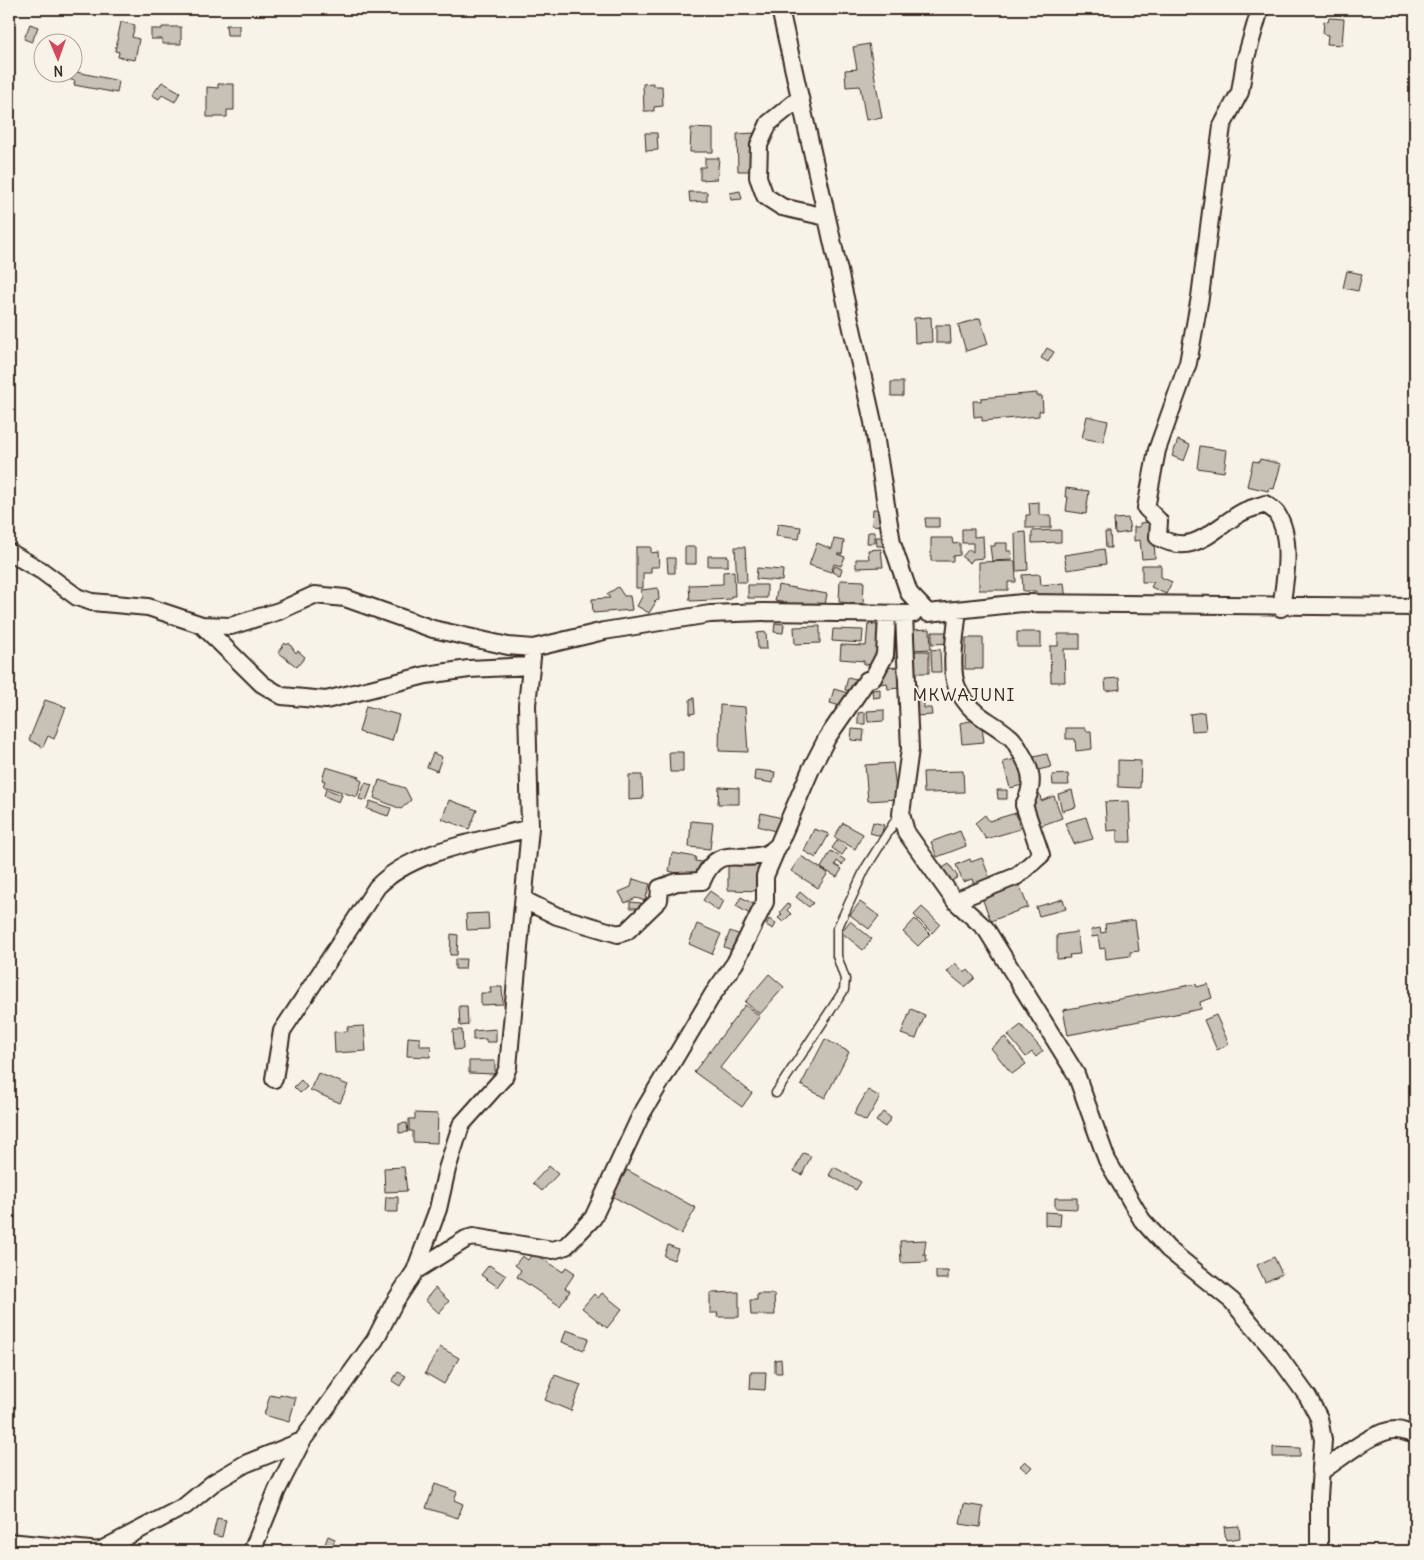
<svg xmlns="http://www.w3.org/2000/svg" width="1424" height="1560" font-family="Delius,sans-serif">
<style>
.building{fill:#c8c1b6;stroke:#3b2a1e}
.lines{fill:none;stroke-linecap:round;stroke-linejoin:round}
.lane-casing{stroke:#3b2a1e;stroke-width:11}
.street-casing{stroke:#3b2a1e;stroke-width:20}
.lane{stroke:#f7f3e8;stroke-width:8}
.street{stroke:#f7f3e8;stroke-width:16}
.labels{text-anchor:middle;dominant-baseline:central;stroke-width:4;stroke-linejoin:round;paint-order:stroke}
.quarter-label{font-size:18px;letter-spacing:1px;fill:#3b2a1e;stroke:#f7f3e8}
</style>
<rect width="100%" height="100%" fill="#f7f3e8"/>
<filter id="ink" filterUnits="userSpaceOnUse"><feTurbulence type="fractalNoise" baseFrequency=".02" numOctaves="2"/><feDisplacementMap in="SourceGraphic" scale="10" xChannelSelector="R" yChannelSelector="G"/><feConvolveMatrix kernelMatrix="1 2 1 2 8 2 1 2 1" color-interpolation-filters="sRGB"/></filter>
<g filter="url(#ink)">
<!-- building -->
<path class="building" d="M1326 9H1348L1347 13 1326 11Z
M1329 18 1344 19 1342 45 1327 44 1328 35 1323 34 1324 21 1328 22Z
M121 22 135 25 132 37 139 39 135 60 118 57 119 52 115 51Z
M30 24 38 27 32 42 24 39Z
M226 25H239V35H227Z
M162 27H181V44H162V39H151V29H162Z
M869 44 882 118 866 120 860 86 846 87 845 70 857 69 853 47Z
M72 71 119 81 117 93 74 85 75 81 61 77 62 72Z
M162 82 180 92 175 102 162 95 159 99 152 95Z
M653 83V86H662L663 106 654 107V111H644L643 84Z
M218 84H234V110H227V117H207V87L218 88Z
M691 128 713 129V152H690Z
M645 133H657L658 150 646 151Z
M755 133 756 171H738L737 134Z
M705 158H719L717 179 700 180V167H705Z
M740 191 742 199 731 200 730 193Z
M689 192H707V201L690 202Z
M1347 271 1362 274 1358 291 1343 288Z
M931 317 932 342 915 343 914 318Z
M980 318 988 344 966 351 958 325Z
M936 325H950L951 343H936Z
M1047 348 1054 352 1048 362 1041 358Z
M891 382H903V396H891Z
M1037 393V396H1042L1043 411H1039V416L982 421V416L974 417 973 401H981V398Z
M1087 416 1108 421 1103 442 1082 438Z
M1178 440 1190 445 1184 461 1172 456Z
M1200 446 1227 450 1224 472 1197 468Z
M1260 459 1281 464 1274 489 1269 488 1268 491 1247 486 1253 461 1259 462Z
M1066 488 1089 491 1086 514 1066 511 1068 497H1065Z
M1039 502V515H1051V528H1026V515H1030L1029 503Z
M873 509H884L883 526 872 525Z
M925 518H939V527H926Z
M1128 518 1130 532 1115 534 1114 519Z
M1153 522 1155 558 1142 559 1140 540 1134 541V527H1140V523Z
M778 524 801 527 799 539 776 536Z
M962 529H974V537L983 536 984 558 973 559 970 563 962 557 969 549 973 552V543H962Z
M1061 530V542L1032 543V531Z
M868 532H875V543H867Z
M1026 532 1028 570 1016 571 1015 533Z
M1105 532H1110L1111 548H1106Z
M876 537H882L883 546H877Z
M931 538H952L953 544 960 543V555L953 556V561H931Z
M834 539 844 541 842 554H837L845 557 841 566 834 564 831 572 809 565 817 543 832 549Z
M995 543H1007V551H1011L1012 560 992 561 990 546H995Z
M636 547H651V553L658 552 659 567H651V573H643V588H636Z
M685 547H696V564H685Z
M735 547H745L747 582H737Z
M881 549 883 567 856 568V559H869L868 550Z
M1104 549 1106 564 1067 570 1064 555Z
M708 556H728V566H708Z
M667 558H675V573H668Z
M1015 561 1016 582H1008V590H979V562Z
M1142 565H1161V577L1172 582 1166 594 1151 587 1154 582H1142Z
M835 566 842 569 840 575 832 572Z
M757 568 783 570 782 581 756 579Z
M734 571 735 596H731V599L690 601 689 585 723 584V572Z
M1040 574 1041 585 1064 583 1066 600 1037 601 1036 591H1023L1022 575Z
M840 580 864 581 863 604 839 602Z
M748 585H767V598H748Z
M778 585 827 594 824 610 775 601Z
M618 587 624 596H630L632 610 593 613 592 599 610 598 607 594Z
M658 588 659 600 654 601 656 602 649 613 637 606 642 597 641 590Z
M775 623 784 624 783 633 774 632Z
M868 624 884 626 879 666 864 664V661L840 659 841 645 866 646Z
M820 626V643L795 644 794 627Z
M833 629 863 630 862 643 832 641Z
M930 629 931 649 912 650 911 630Z
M766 632 767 649H758L757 633Z
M932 632H951V643L932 644Z
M1017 632H1041V647H1017Z
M1058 634H1080V649H1064L1065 682H1051L1050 646H1058Z
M966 638H983V669H965Z
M285 643 287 645 289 643 296 653 298 651 305 657 297 667 278 652Z
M900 644V658L894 659 893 645Z
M940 649 941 672H932L931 650Z
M909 651H929V673H909Z
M901 667V688L888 689 887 683 880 684 879 668Z
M848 677 860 680 857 692 845 690Z
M1119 678 1120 689 1106 691 1105 679Z
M834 689 851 694 847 708 830 703Z
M880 689V697L873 698 872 690Z
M924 694V708H931L932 715 915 716V695Z
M694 698 695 713 690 714V699Z
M45 700 66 707 54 739 48 736 43 747 29 740Z
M720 705 745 707 748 752 719 751Z
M366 706 399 715 392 741 359 732Z
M884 710V721L868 722 867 711Z
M865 712V724H858V713Z
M1204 712 1206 730 1192 731 1190 714Z
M981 719 984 742 962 744 960 723Z
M1066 728H1086V731H1091L1092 749 1076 751 1075 739H1066Z
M852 729 864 730 863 741 851 740Z
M669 752H683V772H670Z
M433 753 442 757 437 771 427 767Z
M1047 754 1051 767 1038 770 1034 757Z
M1020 758 1027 784 1010 788 1003 762Z
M1118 760 1141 761 1140 788 1118 787Z
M893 763 897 799 868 801 865 765Z
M326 767 359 777 358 779 362 781 357 797 323 786 325 781 322 780Z
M755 770 775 772 773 783 754 780Z
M963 771 964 792 924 793 923 772Z
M1068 774 1069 785H1053L1052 775Z
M629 775H642L643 799 629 800Z
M379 780 405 788 411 800 401 809 374 798Z
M365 783 372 785 366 801 359 799Z
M719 787 739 788V804H718Z
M326 789 342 795 339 802 324 796Z
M997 790H1007V799H998Z
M1072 790 1076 807 1062 811 1058 794Z
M1033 794H1040L1041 801 1054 796 1062 818 1037 827 1029 805Z
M449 800 477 810 469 829 442 819Z
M370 801 391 808 388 816 367 809Z
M1129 801 1131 842H1117V830L1107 831 1105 802Z
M761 813 782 818 778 832 758 826Z
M1016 813 1020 829 986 839 975 823 985 815 989 821Z
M1086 817 1093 839 1074 844 1065 823Z
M691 821 713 823 710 849 689 847Z
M873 822 884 825 881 836 870 833Z
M843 823 863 834 855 849 834 837Z
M814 829 829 834 816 858 804 851Z
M960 831 966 846 937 857 931 842Z
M837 841 847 848 842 855 832 848Z
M831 851 845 860 842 865 837 861 835 865 842 869 837 877 821 868Z
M672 853 696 857 695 861 702 862 699 879 669 871Z
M801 856 828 873 818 888 791 871Z
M982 858 991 881 975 888 972 879 963 882 956 865 970 859 971 862Z
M745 862H763V891L728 890V865H745Z
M949 864 958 877 947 884 941 869Z
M633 879 650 884 645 901 636 898 625 903 619 892 631 887Z
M1019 884 1028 907 991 921 982 898Z
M710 891 724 901 718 911 703 900Z
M800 892 813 903 809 907 796 897Z
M741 897 755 905 750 914 736 906Z
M1063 899 1066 909 1039 916 1036 907Z
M630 902 641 903V908H630Z
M860 902 879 916 869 929 850 915Z
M787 904 791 906 787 910 791 914 783 922 778 918 782 914 780 912Z
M922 907 940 924 932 933 914 915Z
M488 913 489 929 467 930 466 914Z
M769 919 776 924 773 929 766 925Z
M915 919 930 934 918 946 903 932Z
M1135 920 1139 951 1130 952V956L1106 959 1105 948 1100 949 1098 936 1092 937 1091 930 1100 928 1101 933 1106 932 1105 924Z
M850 921 872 939 863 950 841 932Z
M697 924 721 934 712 954 689 944Z
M730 931 743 936 737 952 724 947Z
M1077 932 1080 954 1069 955 1070 958 1057 959V935Z
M451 934 458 935 457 955H450Z
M455 959H466L465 969H455Z
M955 963 965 973 968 970 975 978 965 987 947 972Z
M769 974 784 987 760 1014 745 1002Z
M1196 984 1197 987 1208 984 1212 998 1200 1002 1201 1009 1068 1035 1063 1010Z
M490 987H502L503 1004 481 1005V993H491Z
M745 1005 760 1016 720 1068 752 1093 742 1107 694 1072Z
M459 1006H467L468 1025 460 1026Z
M911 1009 925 1015 916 1039 901 1034Z
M1216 1015 1229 1044 1217 1050 1204 1020Z
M1021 1025 1043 1051 1036 1057 1032 1052 1026 1057 1008 1035Z
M364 1026 366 1051 335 1053 334 1032 348 1031 347 1027Z
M496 1029V1042H486V1039L473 1040V1031Z
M453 1030H462L463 1049 454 1050Z
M408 1037 420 1038V1046H431L430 1057 407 1056Z
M1005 1037 1026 1064 1012 1074 991 1048Z
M825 1039 849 1052 825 1098 801 1085Z
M469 1061H495V1074L469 1073Z
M318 1073 348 1085 340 1103 310 1090Z
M301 1080 307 1087 300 1093 294 1087Z
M868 1090 880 1097 866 1121 854 1114Z
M883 1112 891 1118 885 1127 876 1121Z
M415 1113 438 1114 437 1143 413 1142V1131H409V1119H415Z
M407 1123 408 1132 399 1133V1124Z
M803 1153 811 1156 802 1175 794 1171Z
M549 1166 558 1174 542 1191 533 1183Z
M404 1167 407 1191 385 1192 384 1168Z
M834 1167 861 1182 856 1190 829 1175Z
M627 1170 696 1208 681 1234 612 1196Z
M386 1197H398V1212H385Z
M1055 1198H1077V1209L1055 1208Z
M1045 1212 1061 1213 1060 1226 1045 1225Z
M926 1240 924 1255H926L927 1262 901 1263 900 1241Z
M668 1245 678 1249 674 1260 664 1256Z
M533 1252 563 1272 566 1267 575 1273 565 1288 570 1291 560 1306 517 1277 521 1270 515 1265 522 1256 528 1260Z
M1274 1257 1282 1274 1265 1282 1257 1265Z
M489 1265 506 1276 498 1287 481 1275Z
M936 1271H948V1279H936Z
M435 1288 449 1301 439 1313 425 1300Z
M739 1292V1317H717L718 1313H710V1293Z
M602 1293 622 1309 607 1328 582 1308 594 1294 598 1298Z
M757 1294H774L775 1315H751L750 1300H757Z
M566 1330 589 1338 584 1350 562 1342Z
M440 1347 459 1358 444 1384 425 1373Z
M781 1359 782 1373H775V1360Z
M398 1372 406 1376 400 1386 392 1381Z
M751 1372H766L765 1390 750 1389Z
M555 1375 581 1385 571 1411 545 1400Z
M280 1394 296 1398 289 1422 264 1415 270 1395 279 1397Z
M1273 1447 1300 1448V1457H1273Z
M1025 1461 1032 1467 1027 1472 1020 1466Z
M435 1484 457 1492 454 1500 463 1504 458 1518 426 1508Z
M964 1504 983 1507 980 1527 960 1524Z
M217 1518 226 1520 222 1537 213 1535Z
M1239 1526 1240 1538 1226 1540 1224 1527Z
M328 1536 335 1539 332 1547 325 1544Z"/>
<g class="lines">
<defs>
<path id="lane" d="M776 1093 844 990 845 979 837 956V929L865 869 899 815"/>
<path id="street" d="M780 9 873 422 892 543 909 593 928 613 1022 603 1415 607
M1260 9 1245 61 1240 92 1222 126 1200 297 1188 363 1157 450 1146 508 1159 521 1158 537C1192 557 1211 531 1239 514 1247 509 1257 507 1265 504 1269 507 1275 510 1277 514 1293 538 1285 581 1281 608
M800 98 769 123 759 145 758 177 765 196 782 207 826 217
M9 552 42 571 77 597 92 602 148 607 202 625 231 626 279 611 314 595 345 598 433 629 508 646 533 648 604 631 710 614 763 612 913 614
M904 615 910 749 901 814 906 832 955 901 986 929 1076 1074 1107 1160 1142 1220 1168 1249 1232 1301 1279 1357 1308 1397 1319 1418 1323 1440 1319 1497V1551
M202 625 262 684 282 696 326 700 426 675 469 669 530 666
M524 900 557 916 618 934 627 931 659 900 660 888 677 882 702 881C719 842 737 864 766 854 771 852 776 847 780 844
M955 901 1017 876 1041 855 1024 805C1035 785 1032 770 1020 751 1017 746 1014 739 1009 736 988 718 970 716 957 687 949 670 956 629 958 610
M274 1079 282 1031 377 887C412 850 482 841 530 828
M415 1271 466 1239 473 1237 553 1250 566 1246 593 1218 641 1115 713 994 735 963 765 902V876L811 769 827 738 867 680 873 678 885 655 887 615
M1320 1472C1339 1460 1375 1429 1396 1430 1403 1430 1408 1434 1415 1434
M9 1542 100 1551
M99 1551 185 1506 213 1483 245 1464 302 1441
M252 1551 277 1490 302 1441 375 1340 394 1303 415 1271 438 1209 447 1169 461 1125 504 1077 508 1067 530 828 527 705 533 648"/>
</defs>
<!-- lane casing -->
<use href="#lane" class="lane-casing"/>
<!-- street casing -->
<use href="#street" class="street-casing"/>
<!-- lane -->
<use href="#lane" class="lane"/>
<!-- street -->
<use href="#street" class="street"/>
</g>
</g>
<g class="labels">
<!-- quarter labels -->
<g class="quarter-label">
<text x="964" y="694">MKWAJUNI</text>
</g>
</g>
<!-- margin -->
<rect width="1424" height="1560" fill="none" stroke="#f7f3e8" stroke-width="30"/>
<rect x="15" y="15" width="1394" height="1530" fill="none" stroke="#3b2a1e" stroke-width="2" filter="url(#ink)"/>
<!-- north arrow -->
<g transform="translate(58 58) rotate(178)"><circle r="24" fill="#f7f3e8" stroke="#aca397"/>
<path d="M0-4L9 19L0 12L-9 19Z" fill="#d1495b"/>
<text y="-8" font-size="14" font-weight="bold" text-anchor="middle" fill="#3b2a1e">N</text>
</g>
</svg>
